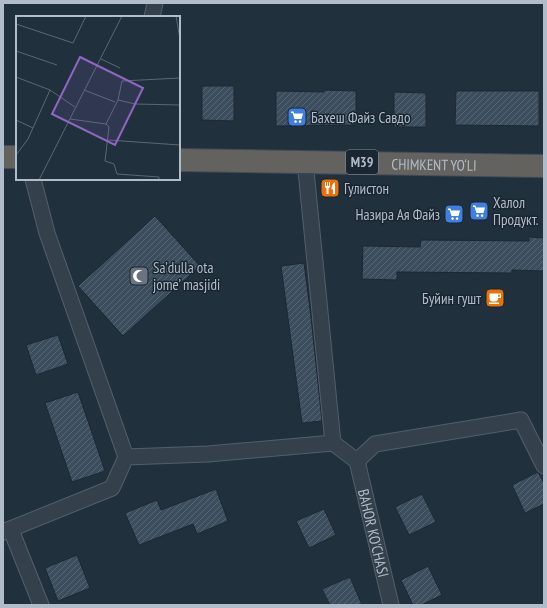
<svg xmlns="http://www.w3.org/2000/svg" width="547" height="608" font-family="'PT Sans Narrow',sans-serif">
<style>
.building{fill:url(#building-hatch);stroke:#1c2834}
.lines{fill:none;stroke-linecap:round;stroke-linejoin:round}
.minor-casing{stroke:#535f6b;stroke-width:17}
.trunk-casing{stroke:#404c58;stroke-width:24}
.minor{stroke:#34414d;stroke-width:15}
.trunk{stroke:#63625f;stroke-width:22}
.labels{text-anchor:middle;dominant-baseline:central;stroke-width:3;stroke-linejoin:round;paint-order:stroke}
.shield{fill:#1a2632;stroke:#838f9c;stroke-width:1}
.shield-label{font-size:14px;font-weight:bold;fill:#b0bcc9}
.poi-label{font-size:15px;fill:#b0bcc9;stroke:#1a2632;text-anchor:start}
.street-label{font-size:15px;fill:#b0bcc9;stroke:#1a2632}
.inset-road{fill:none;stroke:#5a6875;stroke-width:1}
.view{fill:#9066c3;fill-opacity:0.15;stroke:#9066c3;stroke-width:2}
.inset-edge{fill:none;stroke:#b0bcc9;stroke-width:2}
</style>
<defs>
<pattern id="building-hatch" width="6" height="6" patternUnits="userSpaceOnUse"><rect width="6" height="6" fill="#3c4e5d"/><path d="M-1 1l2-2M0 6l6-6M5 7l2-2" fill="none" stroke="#566673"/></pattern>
</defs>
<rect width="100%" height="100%" fill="#20303d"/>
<!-- building -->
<path class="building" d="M202 86H234V121L202 120Z
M324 90 356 91V125L276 126V91L324 92Z
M456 91H539V126L455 125Z
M394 92 426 93V127H394Z
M155 216 200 266 123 336 78 286Z
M529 237 544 238V271L512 270V273L397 272V280L362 279 363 246 420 247 421 240 529 241Z
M304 263 311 317 322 421 302 423 281 266Z
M58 335 68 364 36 375 26 345Z
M78 392 105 471 72 482 45 403Z
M538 472 544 483V504L525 513 512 485Z
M216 489 228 521 197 534 193 524 139 545 125 513 157 500 161 510Z
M422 494 436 522 409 535 395 507Z
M324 509 336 535 309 548 296 521Z
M77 555 90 588 58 601 45 568Z
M428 566 442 595 421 605H413L401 580Z
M350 577 362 605H330L322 589Z"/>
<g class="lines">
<defs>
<g id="minor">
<path d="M152 17 155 3"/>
<path d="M305 161 333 443"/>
<path d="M33 179 47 233 126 457"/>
<path d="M357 461 375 444 521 420 544 466"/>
<path id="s1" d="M357 461 391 605"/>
<path d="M11 530 41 605"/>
<path d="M3 532 112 488 126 457 208 454 333 443 357 461"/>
</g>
<g id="trunk">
<path d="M3 157H17"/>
<path id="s2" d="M179 160 544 166"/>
</g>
</defs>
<!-- minor casing -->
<use href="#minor" class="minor-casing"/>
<!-- trunk casing -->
<use href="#trunk" class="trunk-casing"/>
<!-- minor -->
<use href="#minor" class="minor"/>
<!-- trunk -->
<use href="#trunk" class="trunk"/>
</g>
<!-- icons -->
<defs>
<symbol id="supermarket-square" viewBox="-11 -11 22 22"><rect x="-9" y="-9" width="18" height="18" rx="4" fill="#3f7fe0" stroke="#1a2632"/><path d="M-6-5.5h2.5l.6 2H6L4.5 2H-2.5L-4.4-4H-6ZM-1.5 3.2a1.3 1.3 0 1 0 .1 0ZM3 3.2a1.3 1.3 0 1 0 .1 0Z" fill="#fff"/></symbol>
<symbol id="restaurant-square" viewBox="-11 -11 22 22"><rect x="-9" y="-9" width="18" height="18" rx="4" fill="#e8710a" stroke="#1a2632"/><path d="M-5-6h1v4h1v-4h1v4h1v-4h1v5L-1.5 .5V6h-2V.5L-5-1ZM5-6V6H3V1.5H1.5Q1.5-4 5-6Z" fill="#fff"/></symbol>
<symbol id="mosque-square" viewBox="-11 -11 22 22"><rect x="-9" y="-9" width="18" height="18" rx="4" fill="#6b7280" stroke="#1a2632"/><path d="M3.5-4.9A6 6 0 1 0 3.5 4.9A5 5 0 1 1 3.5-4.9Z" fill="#fff"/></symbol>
<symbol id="cafe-square" viewBox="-11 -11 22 22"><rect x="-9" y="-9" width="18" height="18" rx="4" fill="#e8710a" stroke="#1a2632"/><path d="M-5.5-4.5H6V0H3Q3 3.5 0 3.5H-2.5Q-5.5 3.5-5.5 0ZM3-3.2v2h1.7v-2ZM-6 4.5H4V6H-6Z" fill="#fff"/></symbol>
</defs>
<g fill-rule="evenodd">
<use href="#supermarket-square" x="286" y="106" width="22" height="22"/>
<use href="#restaurant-square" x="319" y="177" width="22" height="22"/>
<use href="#supermarket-square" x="468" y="200" width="22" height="22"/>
<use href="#supermarket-square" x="443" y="203" width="22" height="22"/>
<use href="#mosque-square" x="128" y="265" width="22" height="22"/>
<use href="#cafe-square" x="484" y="287" width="22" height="22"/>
</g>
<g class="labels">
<!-- shield labels -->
<rect class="shield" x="346" y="150" width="32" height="24" rx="3"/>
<g class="shield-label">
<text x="362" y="162">M39</text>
</g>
<!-- poi labels -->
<g class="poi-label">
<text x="311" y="117">Бахеш Файз Савдо</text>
<text x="344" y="188">Гулистон</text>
<text x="493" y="202">Халол<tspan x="493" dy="17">Продукт.</tspan></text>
<text x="440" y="214" text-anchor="end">Назира Ая Файз</text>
<text x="153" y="267">Sa’dulla ota<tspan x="153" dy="17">jome’ masjidi</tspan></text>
<text x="481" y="298" text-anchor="end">Буйин гушт</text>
</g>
<!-- street labels -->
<g class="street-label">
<text stroke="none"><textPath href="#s2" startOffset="255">CHIMKENT YO‘LI</textPath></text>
<text stroke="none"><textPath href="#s1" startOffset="74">BAHOR KO'CHASI</textPath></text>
</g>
</g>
<!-- overview -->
<g transform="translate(16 16)">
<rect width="164" height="164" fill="#20303d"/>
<path class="inset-road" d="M160 0 164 23M0 8 57 27 70 0M0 35 41 49M85 43 104 52M0 61 34 74 59 91M68 74 99 86M102 84 119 88 164 89M54 103 90 108M0 104 17 112M92 124 164 129M0 139 12 123 34 74M23 164 106 0M143 164V161L101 158 98 148 89 145 93 111 90 108 102 84 106 65 164 62"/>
<path class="view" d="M64 41 127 72 99 129 36 98Z"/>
<rect width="164" height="164" class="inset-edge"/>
</g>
<!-- border -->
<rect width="547" height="608" fill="none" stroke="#b0bcc9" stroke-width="8"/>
</svg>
